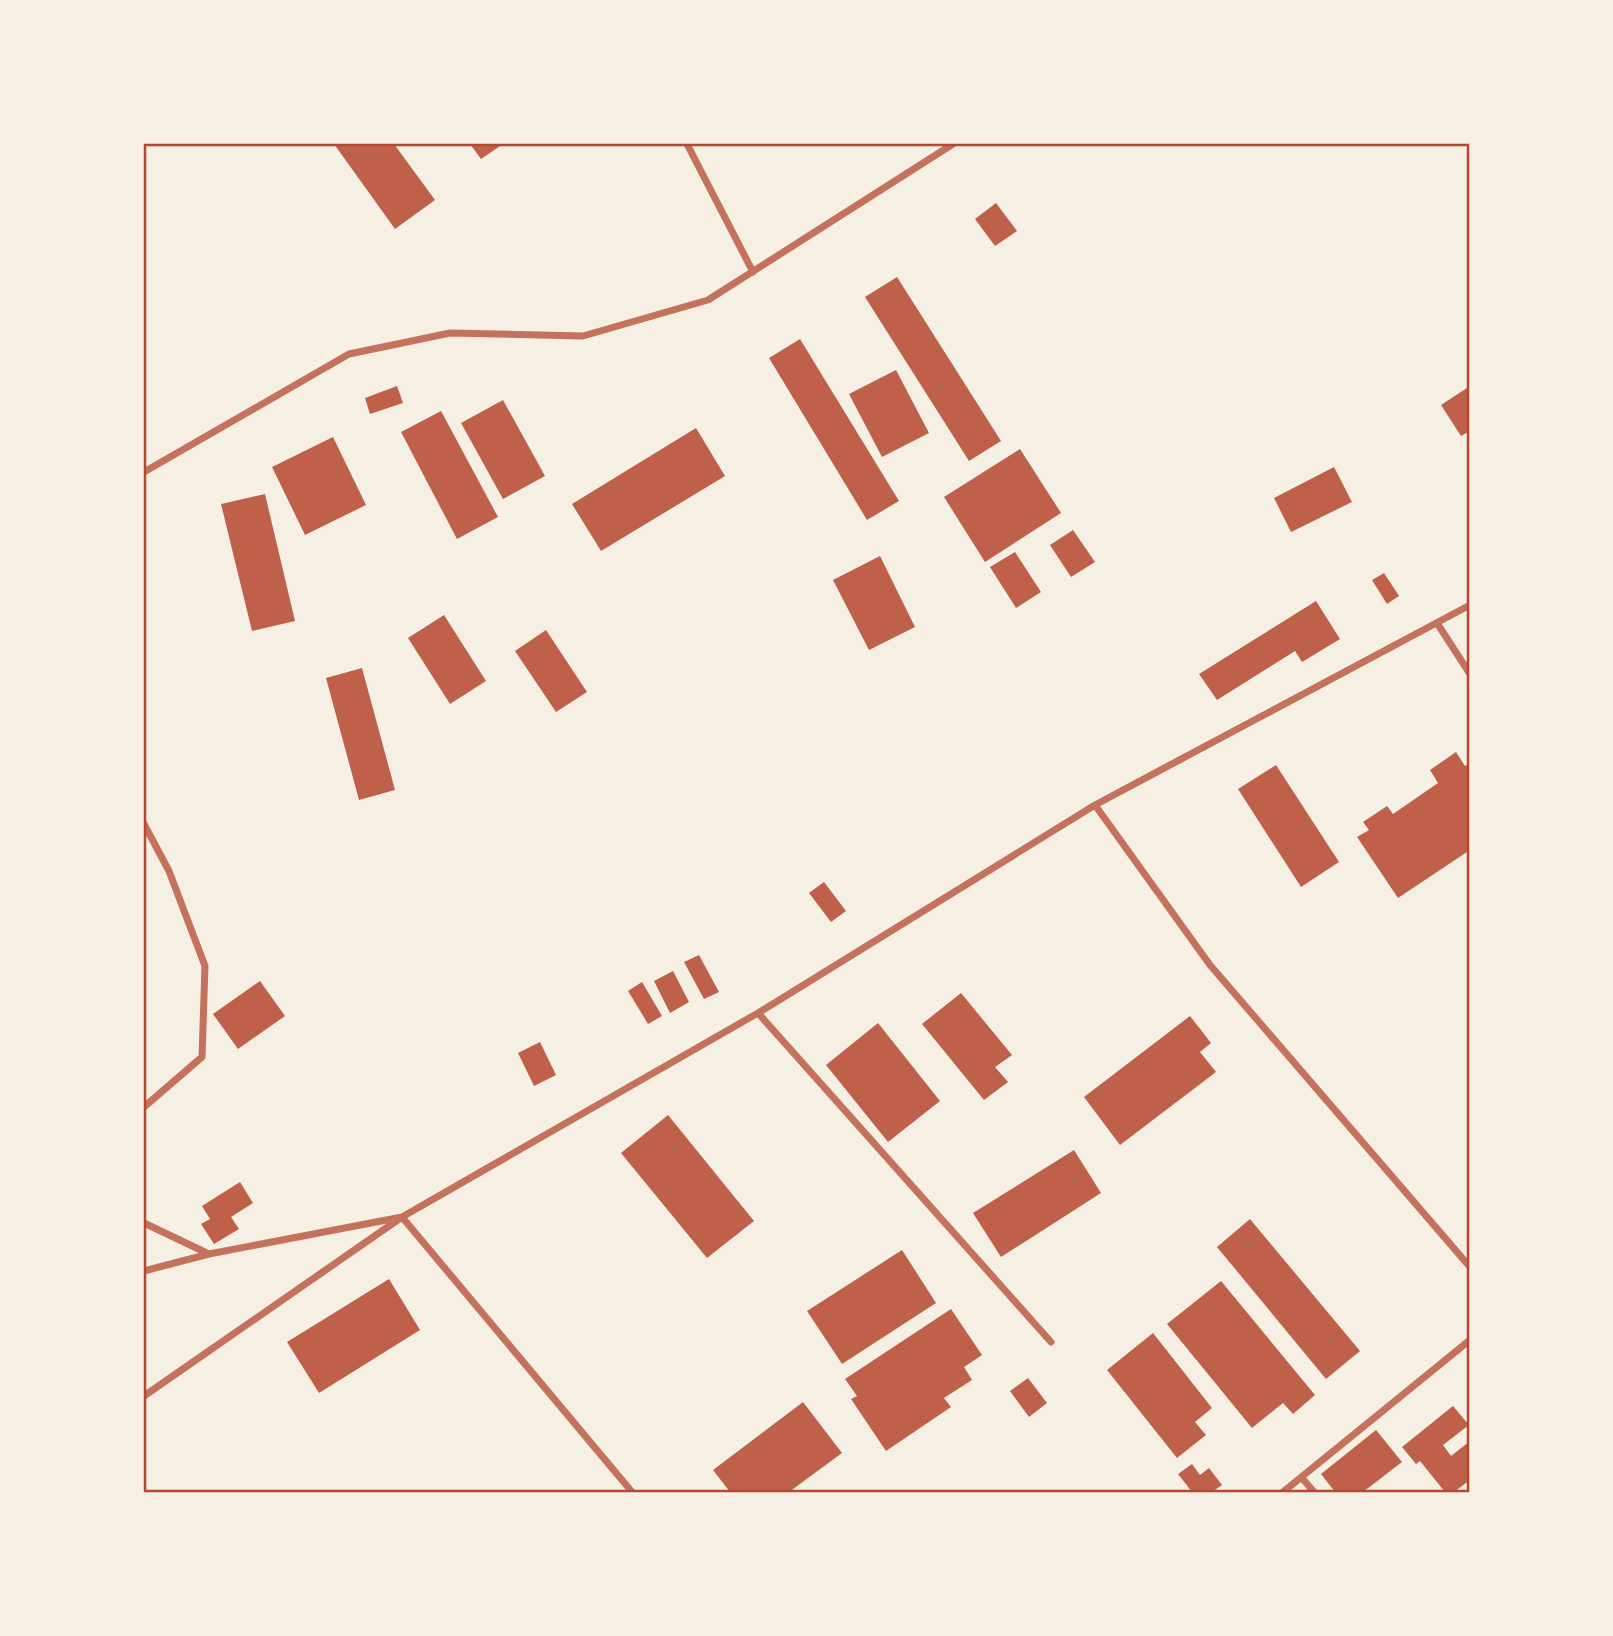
<svg xmlns="http://www.w3.org/2000/svg" width="1613" height="1636" font-family="'Archivo Narrow',sans-serif">
<style>
.building{fill:#bf614a}
.lines{fill:none;stroke-linecap:round;stroke-linejoin:round}
.minor{stroke:#c5725c;stroke-width:7}
.neatline{fill:none;stroke:#b5482f;stroke-width:2.5}
</style>
<rect width="100%" height="100%" fill="#f6efe4"/>
<!-- building -->
<path class="building" d="M334 144H394L435 200 395 229Z
M470 144H503L481 159Z
M996 203 1017 231 995 246 975 219Z
M897 277 1001 441 969 461 865 297Z
M800 339 899 501 867 520 769 358Z
M896 370 929 433 882 457 849 394Z
M397 386 403 403 370 414 365 398Z
M1470 386V431L1461 436 1441 405Z
M503 400 545 476 503 499 461 423Z
M441 411 498 517 457 539 401 432Z
M696 428 725 476 601 551 572 504Z
M333 437 366 505 305 535 272 467Z
M1020 449 1061 513 985 562 944 497Z
M1334 467 1352 502 1291 532 1274 498Z
M265 494 295 621 252 631 221 504Z
M1073 530 1095 562 1071 577 1050 545Z
M1015 552 1041 592 1016 608 990 567Z
M880 556 915 627 869 650 833 580Z
M1384 573 1399 596 1387 604 1372 580Z
M1316 601 1340 639 1302 662 1295 651 1217 700 1199 674Z
M444 615 486 681 450 704 408 638Z
M546 630 587 692 556 712 515 651Z
M362 668 395 790 359 800 326 678Z
M1456 752 1465 766 1470 763V850L1398 898 1357 837 1369 830 1363 822 1387 806 1393 814 1438 783 1430 770Z
M1276 765 1339 862 1301 887 1238 789Z
M824 882 846 911 831 922 809 893Z
M699 955 719 992 704 999 684 962Z
M673 971 689 1002 670 1013 654 981Z
M260 981 285 1016 238 1049 213 1014Z
M642 982 662 1016 648 1024 628 991Z
M961 993 1012 1055 995 1067 1008 1082 984 1100 922 1024Z
M1190 1016 1211 1043 1200 1052 1216 1072 1120 1145 1084 1097Z
M878 1023 940 1101 888 1142 826 1065Z
M540 1042 556 1075 534 1086 518 1053Z
M668 1115 754 1221 707 1258 621 1153Z
M1074 1150 1101 1193 1001 1257 973 1213Z
M240 1182 253 1203 231 1217 239 1229 214 1244 201 1224 210 1219 202 1206Z
M1250 1219 1360 1351 1326 1379 1217 1247Z
M902 1250 936 1303 842 1364 807 1311Z
M389 1279 420 1330 319 1393 287 1342Z
M1221 1281 1315 1395 1293 1414 1283 1403 1252 1428 1167 1324Z
M951 1309 982 1355 964 1367 972 1380 944 1398 951 1407 886 1451 851 1399 857 1396 845 1379Z
M1153 1333 1212 1408 1195 1422 1206 1435 1177 1458 1107 1370Z
M1028 1378 1047 1403 1029 1417 1010 1391Z
M803 1402 842 1453 789 1492H730L713 1470Z
M1453 1406 1469 1425 1443 1445 1451 1456 1470 1441V1480L1454 1492H1445L1420 1461 1416 1464 1402 1447Z
M1376 1430 1402 1462 1363 1492H1335L1321 1474Z
M1192 1464 1200 1475 1209 1468 1222 1485 1212 1492H1192L1178 1474Z"/>
<g class="lines">
<!-- minor -->
<path class="minor" d="M687 144 753 272
M144 472 349 354 450 333 583 336 708 300 953 144
M1437 623 1470 674
M1095 805 1210 965 1470 1267
M144 824 169 871 205 966 202 1057 144 1107
M758 1013 1051 1342
M144 1223 209 1254
M144 1271 209 1254 402 1217 632 1492
M144 1396 402 1217 758 1013 1095 805 1470 605
M1302 1478 1314 1492
M1283 1492 1470 1340"/>
</g>
<!-- border -->
<rect width="1613" height="1636" fill="none" stroke="#f6efe4" stroke-width="290"/>
<rect x="145" y="145" width="1323" height="1346" class="neatline"/>
</svg>
